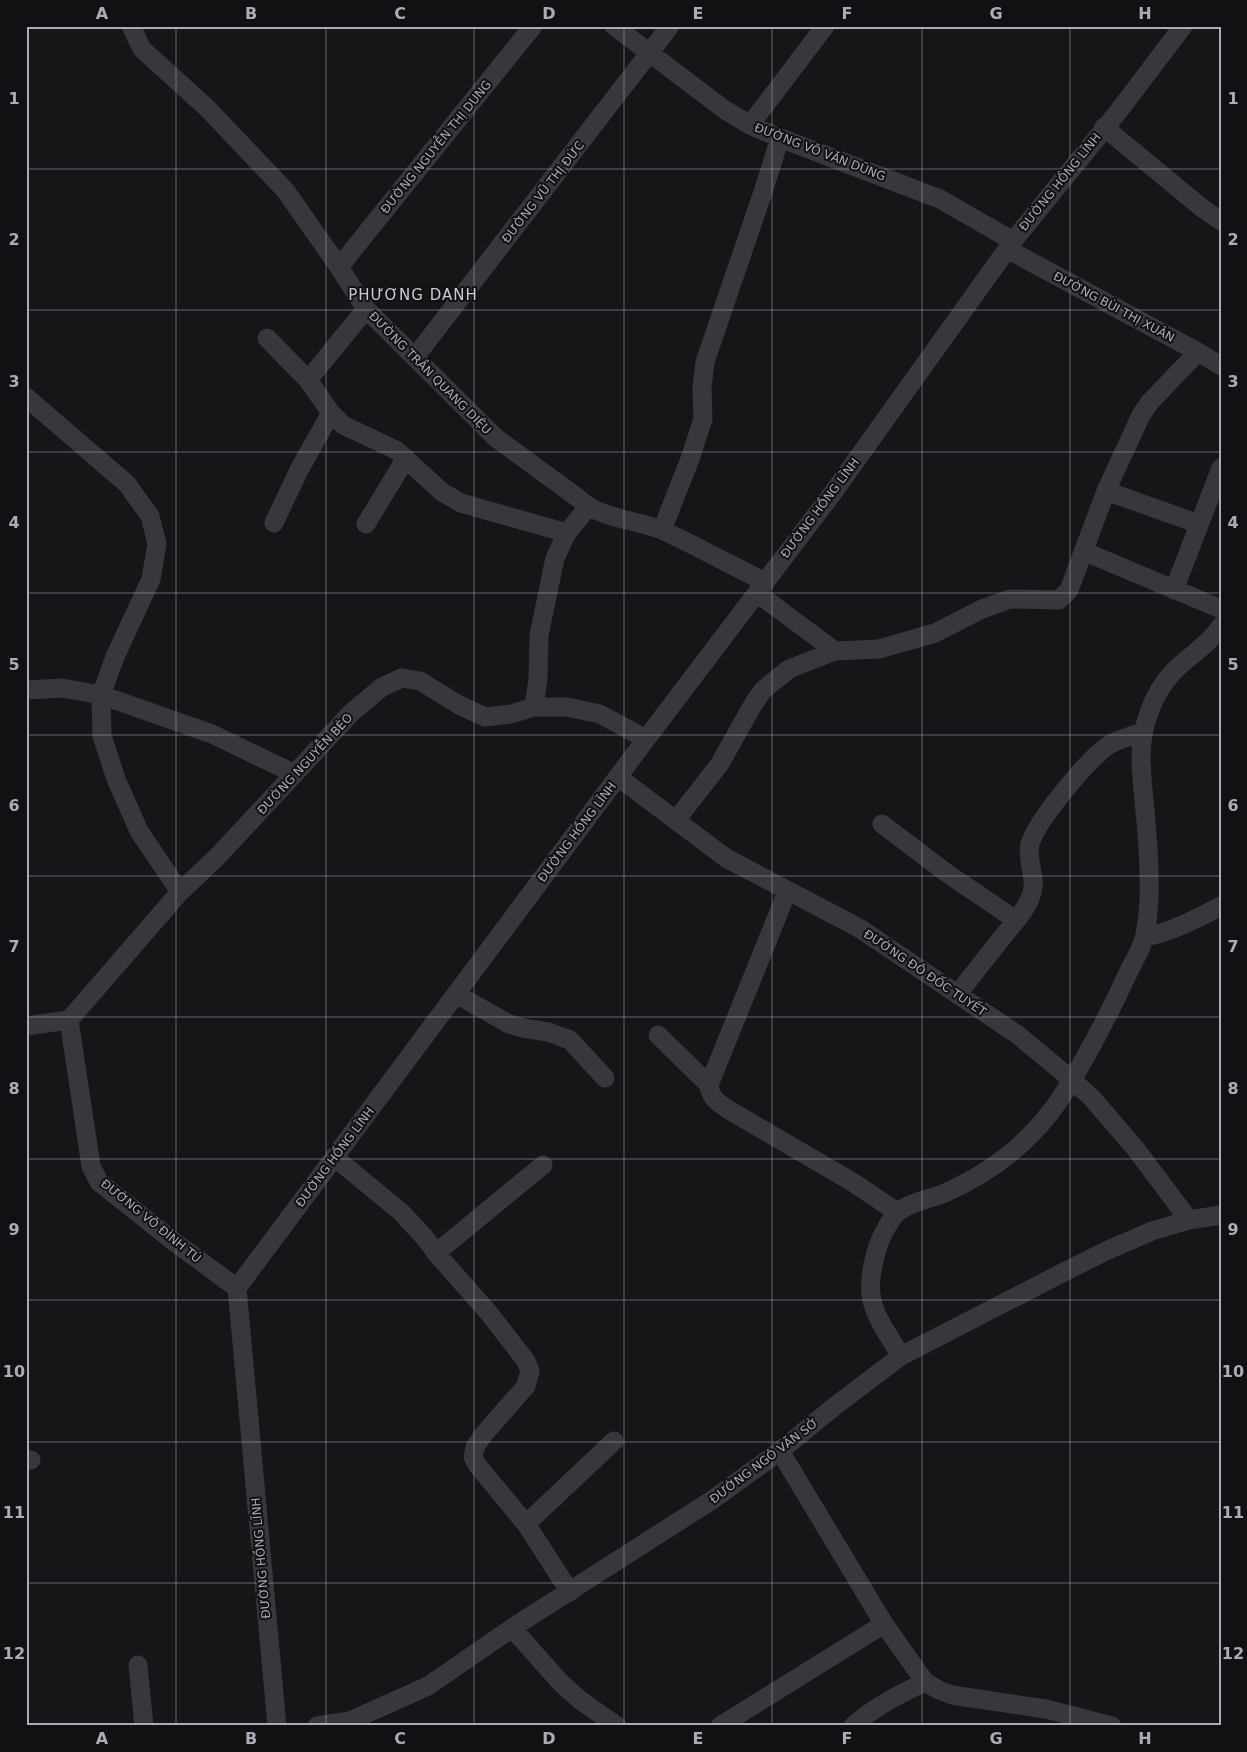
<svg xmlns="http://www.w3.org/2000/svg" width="1247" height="1752" font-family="'DejaVu Sans',sans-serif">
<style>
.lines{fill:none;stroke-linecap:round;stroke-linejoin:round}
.minor{stroke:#37383d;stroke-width:19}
.grid{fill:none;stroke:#a8adb8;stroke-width:1;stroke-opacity:0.55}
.labels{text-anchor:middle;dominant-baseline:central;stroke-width:4;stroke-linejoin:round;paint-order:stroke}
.street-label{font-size:12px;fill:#a8adb8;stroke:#111113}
.quarter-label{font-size:15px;letter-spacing:1px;fill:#c9ccd4;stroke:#111113}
.neatline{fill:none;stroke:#a8adb8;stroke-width:2}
.grid-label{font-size:16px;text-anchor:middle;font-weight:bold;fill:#a8adb8}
</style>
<rect width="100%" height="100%" fill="#161618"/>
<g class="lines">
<!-- minor -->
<path class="minor" d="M131 26 142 49 207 108 285 190 339 267 366 309 496 438 578 498C601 520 636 519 664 531 698 547 731 565 765 582
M614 26 725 110 750 125 780 138 940 199 1013 241
M750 125 825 26
M1104 127 1202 208 1221 221
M1007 249 1198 352 1221 366
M339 267 533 26
M267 338 308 380 331 413 343 425 396 450 442 492 461 503 567 533
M415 357 670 26
M308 380 366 309
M26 397 127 484 150 516 157 544 151 579 115 657 101 695 102 736 116 779 139 831 180 892
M1106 491 1199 524
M274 523 299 470 331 413
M366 524 406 458
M662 530 690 459 703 419 702 387 705 362 763 192 780 138
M1083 551 1221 609
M1174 590 1221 468
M757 593 835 651
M26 690 62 688 101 695 212 734 295 774
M534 707 538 679 539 635 555 558 567 533 588 507
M618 777 726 858 859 928 1018 1035 1071 1079 1091 1097 1135 1148 1189 1220
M676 820 719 765 754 703 763 690 789 669 835 651 879 649 935 633 982 609 1010 599 1059 600 1069 590 1106 491 1141 415 1150 402 1198 352
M882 824 948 874 1016 920
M787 892 709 1085C711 1100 718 1102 729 1110L854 1183 897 1212
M1145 937C1172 932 1196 919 1221 906
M456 994 509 1024 523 1028 548 1032 570 1040 605 1078
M958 994C973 974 989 954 1005 934 1014 923 1026 910 1031 896 1038 879 1026 862 1030 844 1037 820 1087 761 1107 746 1117 739 1132 736 1143 732
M69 1020 91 1166 99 1182 177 1244 237 1288
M26 1026 69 1020 180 892 218 856 351 713 382 687 402 678 420 681 459 705 485 717 511 714 534 707H567L600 714 646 739
M658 1035 709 1085
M334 1157 401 1212 425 1238 436 1253 488 1312 526 1361 530 1371 526 1386 484 1434 475 1447 473 1457 478 1466 526 1524 570 1592
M436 1253 543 1165
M901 1356C874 1312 861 1299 878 1246 881 1237 891 1217 898 1212 912 1201 932 1199 947 1192 993 1171 1034 1139 1062 1096 1087 1057 1109 1014 1129 971 1134 960 1143 947 1145 935 1148 917 1150 895 1149 877 1149 855 1147 833 1145 811 1142 776 1136 744 1150 710 1155 696 1163 683 1173 672 1188 656 1208 646 1221 626
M780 1451 884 1624 925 1682 939 1690 952 1695 1046 1709 1112 1726
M26 1461 31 1460
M526 1524 614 1441
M512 1628 560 1682 580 1700 617 1726
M138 1665 144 1726
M277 1726 237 1288 646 739 832 494 1013 241 1118 112 1183 26
M317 1726 350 1721 428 1686 512 1628 712 1500 780 1451 835 1406 901 1356 1060 1274 1108 1250 1152 1231 1189 1220 1221 1215
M720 1726 884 1624
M853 1726C874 1707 900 1694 925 1682"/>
</g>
<!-- grid -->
<path class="grid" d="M176 26V1726M326 26V1726M474 26V1726M624 26V1726M772 26V1726M922 26V1726M1070 26V1726M26 169H1221M26 310H1221M26 452H1221M26 593H1221M26 735H1221M26 876H1221M26 1017H1221M26 1159H1221M26 1300H1221M26 1442H1221M26 1583H1221"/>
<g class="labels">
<!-- street labels -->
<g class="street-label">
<text transform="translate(436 147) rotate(-51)">ĐƯỜNG NGUYỄN THỊ DUNG</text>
<text transform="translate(820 152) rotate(21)">ĐƯỜNG VÕ VĂN DŨNG</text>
<text transform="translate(1060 182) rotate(-51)">ĐƯỜNG HỒNG LĨNH</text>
<text transform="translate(543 192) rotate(-52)">ĐƯỜNG VŨ THỊ ĐỨC</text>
<text transform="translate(1114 307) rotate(28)">ĐƯỜNG BÙI THỊ XUÂN</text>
<text transform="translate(430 373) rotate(45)">ĐƯỜNG TRẦN QUANG DIỆU</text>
<text transform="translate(820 508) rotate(-53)">ĐƯỜNG HỒNG LĨNH</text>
<text transform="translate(305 764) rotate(-47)">ĐƯỜNG NGUYỄN BÈO</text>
<text transform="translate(577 832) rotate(-53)">ĐƯỜNG HỒNG LĨNH</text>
<text transform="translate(925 973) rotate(34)">ĐƯỚNG ĐÔ ĐỐC TUYẾT</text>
<text transform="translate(335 1157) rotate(-53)">ĐƯỜNG HỒNG LĨNH</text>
<text transform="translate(151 1221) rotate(39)">ĐƯỜNG VÕ ĐÌNH TÚ</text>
<text transform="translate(764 1461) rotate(-37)">ĐƯỜNG NGÔ VĂN SỞ</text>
<text transform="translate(261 1558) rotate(-95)">ĐƯỜNG HỒNG LĨNH</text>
</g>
<!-- quarter labels -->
<g class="quarter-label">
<text x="413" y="295">PHƯƠNG DANH</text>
</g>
</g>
<!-- border -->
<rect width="1247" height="1752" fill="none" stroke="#111113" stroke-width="55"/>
<rect x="28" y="28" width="1192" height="1696" class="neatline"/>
<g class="grid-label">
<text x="102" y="19">A</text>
<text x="251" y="19">B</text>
<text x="400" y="19">C</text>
<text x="549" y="19">D</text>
<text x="698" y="19">E</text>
<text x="847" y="19">F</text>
<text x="996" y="19">G</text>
<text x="1145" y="19">H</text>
<text x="14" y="104">1</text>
<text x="1233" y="104">1</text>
<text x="14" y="245">2</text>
<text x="1233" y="245">2</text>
<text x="14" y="387">3</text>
<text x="1233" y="387">3</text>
<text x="14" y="528">4</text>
<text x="1233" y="528">4</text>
<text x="14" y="670">5</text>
<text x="1233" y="670">5</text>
<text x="14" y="811">6</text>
<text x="1233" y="811">6</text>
<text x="14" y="952">7</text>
<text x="1233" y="952">7</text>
<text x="14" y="1094">8</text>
<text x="1233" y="1094">8</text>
<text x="14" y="1235">9</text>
<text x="1233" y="1235">9</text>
<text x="14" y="1377">10</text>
<text x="1233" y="1377">10</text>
<text x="14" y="1518">11</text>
<text x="1233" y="1518">11</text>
<text x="14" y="1659">12</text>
<text x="1233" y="1659">12</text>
<text x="102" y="1744">A</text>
<text x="251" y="1744">B</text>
<text x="400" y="1744">C</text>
<text x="549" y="1744">D</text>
<text x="698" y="1744">E</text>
<text x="847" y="1744">F</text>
<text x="996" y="1744">G</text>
<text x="1145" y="1744">H</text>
</g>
</svg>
